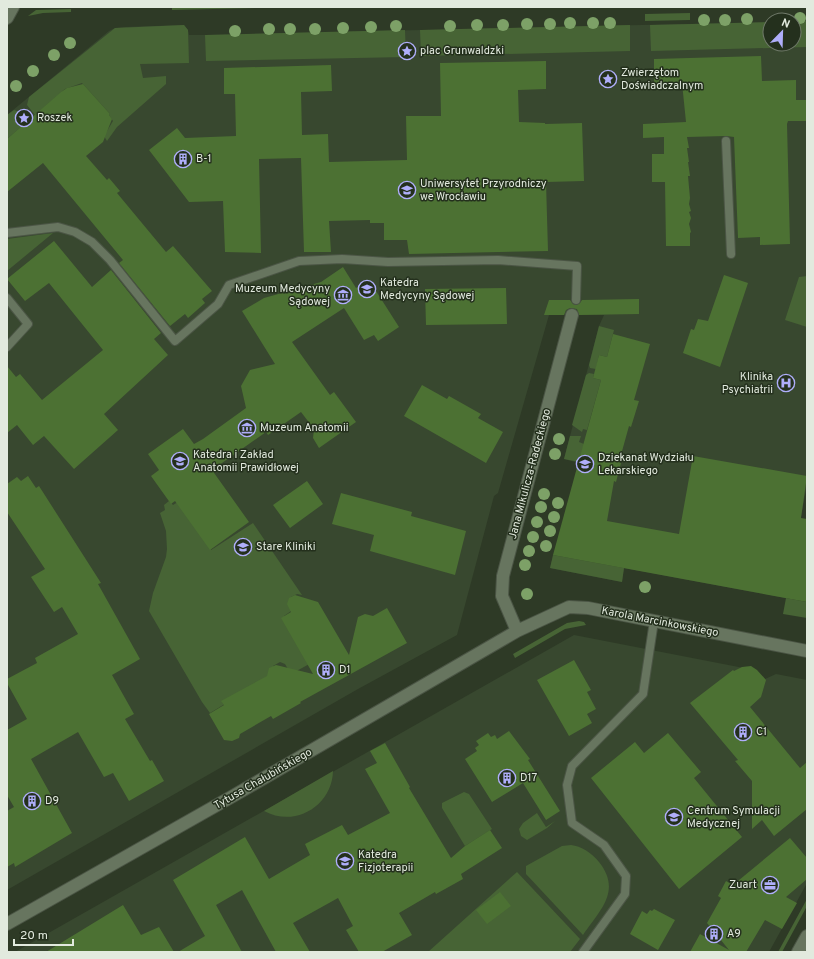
<svg xmlns="http://www.w3.org/2000/svg" width="814" height="959" font-family="Overpass,sans-serif">
<style>
.built{fill:#38482f}
.green{fill:#476435}
.building{fill:#4c7133}
.lines{fill:none;stroke-linecap:round;stroke-linejoin:round}
.lane-casing{stroke:#4b5545;stroke-width:10}
.street-casing{stroke:#4b5545;stroke-width:14}
.secondary-casing{stroke:#4b5545;stroke-width:14}
.lane{stroke:#67755f;stroke-width:8}
.street{stroke:#67755f;stroke-width:12}
.secondary{stroke:#67755f;stroke-width:12}
.tree{fill:#7da167}
.labels{text-anchor:middle;dominant-baseline:central;stroke-width:3;stroke-linejoin:round;paint-order:stroke}
.poi-label{font-size:11px;fill:#e2eade;stroke:#24301d;text-anchor:start}
.street-label{font-size:11px;fill:#e2eade;stroke:#24301d}
</style>
<rect width="100%" height="100%" fill="#2e3a26"/>
<!-- built -->
<path class="built" d="M794 21H807V484L786 598 624 568 622 582 550 568 579 463 564 459 599 326 604 315H549L498 493 494 496 457 635 358 689 7 890V115L109 31 115 28 125 27 184 25 188 30 189 35H205L770 22V44H794Z
M574 635 754 670 755 669 761 677 763 676 765 679 776 674 807 680V883L769 952H15Z"/>
<!-- green -->
<path class="green" d="M172 7H302L172 10Z
M71 9V12L43 13 28 16 36 10Z
M690 13V20L645 21V14Z
M794 21H807V47L651 51 650 25 770 22V44H794Z
M184 25 188 30 189 63 140 64 143 78 166 76V84L117 127 107 141 104 136 113 121 109 115 110 114 82 83 65 89 35 115 27 105 29 97 115 28Z
M630 25V51L421 56 420 30Z
M405 30 406 57 206 61 205 35Z
M14 110 17 111 27 122 7 139V115Z
M53 233 7 271V239Z
M807 276V327L785 320 799 277Z
M599 326 614 330 607 357 599 355 596 369 590 368 589 365Z
M589 373 594 374 593 378 601 380 587 430 583 429 582 432 572 425 586 375Z
M570 436H581L579 442 584 444 579 462 564 459Z
M169 501 173 505 178 502 211 550 253 523 302 595 297 594 291 597 290 602 294 609 284 616 313 662 291 674 285 664 280 662 273 666 274 674 210 713 202 702 149 611 153 593 166 557 167 549 166 531 160 513 165 510 164 505Z
M553 555 624 568 622 582 550 568Z
M786 598 807 602V618L783 614Z
M579 621 584 622 586 625 565 629 515 658 513 654 567 623Z
M333 771C332 806 295 828 264 811Z
M464 792 469 794 492 829 465 846 442 808V803Z
M537 813 546 827 555 821 547 828 527 840 521 836 519 829 523 823Z
M571 845C581 846 592 853 599 862 622 891 600 910 583 935L526 874V866L562 846Z
M517 872 580 939 570 952H428Z
M807 899V906L782 952H778Z"/>
<!-- building -->
<path class="building" d="M761 56 762 81 796 80V100H807V121H788L787 124 790 244 760 245V237L738 238 734 137 726 136 687 137 689 148H687L689 162H688L690 176H688L690 198 689 204 691 211 689 212 691 218 689 224 691 232 690 233V246H666L665 182H652V154H664V137L643 138V124L686 122 682 83H654V59Z
M546 61V89L518 90 519 122 545 123V124L582 123 584 181 546 182 548 251 409 254 407 240H384V223H370V220L329 221 331 252H304L301 158 259 159 261 253 225 252 223 201 189 202 149 150 177 128 185 138 236 136 235 94H224V68L331 65 332 91 301 92 302 135 328 134 329 162 407 160 406 116H441L440 63Z
M83 84 110 114 109 115 112 119 103 142 86 156 107 180 109 178 120 191 117 193 166 252 173 246 212 291 202 299 205 303 188 318 185 314 170 326 119 263 123 260 43 163 7 192V139L61 92 67 88Z
M54 241 92 287 111 270 161 333 154 339 168 355 104 414 118 430 74 469 44 436 33 445 17 425 7 433V366L16 377 20 374 42 400 103 350 49 283 25 301 7 279Z
M343 267 356 288 369 280 399 327 378 341 374 335 364 340 344 308 292 342 330 395 334 392 356 422 319 448 313 438 314 429 301 412 268 435 266 432 212 470 249 522 210 550 175 501 171 504 151 476 159 470 148 454 183 429 194 444 203 439 246 408 241 386 250 370 275 364 242 311 264 298 321 282Z
M724 275 748 283 720 367 683 353 691 329 694 330 698 319 708 321Z
M506 288 507 324 426 325 425 289Z
M639 299V314L579 315 577 309 570 308 566 310 564 315H544L549 300H570L573 304 576 305 580 303 582 300Z
M613 334 650 344 634 400 639 401 631 427 629 426 619 462 621 463 616 482 614 481 607 521 679 534 693 456 807 476 801 518 807 519V602L553 555 601 380 593 378 599 355 607 357Z
M422 385 447 399 449 396 481 414 478 418 503 432 486 463 404 416Z
M28 476 36 488 39 486 101 583 98 584 140 659 112 675 134 714 125 719 150 761 152 760 164 781 129 801 113 773 104 777 78 732 31 759 72 833 15 867 14 863 7 867V811L14 807 7 795V730L27 719 7 683V679L37 663 35 658 78 634 62 607 54 612 31 577 45 569 7 512V484L17 477 21 481Z
M307 481 323 504 290 528 273 505Z
M341 493 412 512 411 516 466 531 455 575 370 551 374 535 332 524Z
M295 595 318 602 349 655 358 617 365 614 373 616 387 608 407 643 300 702 301 703 273 719 271 716 240 734 239 738 232 741 224 740 209 714 224 705 221 701 267 676 269 668 276 665 313 674 281 618 291 612 287 604 289 598Z
M574 660 591 690 587 692 596 709 587 714 592 723 569 736 537 680Z
M751 666 757 670 766 680 761 697 750 707 800 768 807 762V809L774 836 762 820 752 829V781L735 761 738 760 690 703 733 670 734 671 742 667Z
M509 731 530 759 528 760 560 811 546 820 523 783 492 802 465 759 477 751 475 748 479 745 476 741 488 733 491 737 495 735 497 739Z
M668 733 701 772 694 778 742 837 679 889 591 778 635 742 644 753Z
M385 743 410 787 409 788 451 858 465 846 490 830 502 848 461 874 463 879 436 894 435 892 399 913 412 935 382 952H359L346 930 353 926 338 898 293 923 310 952H276L242 890 216 905 242 952H178L205 936 173 880 245 837 269 879 310 855 305 844 342 825 348 835 390 813 365 769 377 763 370 751Z
M790 838 807 858V879L786 897 797 903 782 929 765 920 746 952H690L700 934 729 950 707 923 721 898 718 896 726 881 733 885Z
M500 892 511 906 487 924 476 910Z
M123 905 141 935 159 927 174 952H46Z
M654 909 675 920 658 950 630 934 642 911 647 914 650 910 652 911Z"/>
<g class="lines">
<defs>
<path id="lane" d="M726 141 731 254
M7 233 58 227 75 232 92 242 110 260 175 341 218 304 229 285 299 261 342 259 388 262 498 260 577 266 576 300
M7 298 28 324 7 347
M583 952 625 894 626 876 604 845 572 823 567 785 572 766 643 694 654 621"/>
<path id="street" d="M517 631 502 596 503 576 572 315
M7 924 233 796 517 631 569 607 588 608 807 651
M798 952 807 936"/>
<path id="secondary" d="M7 18 13 7"/>
</defs>
<!-- lane casing -->
<use href="#lane" class="lane-casing"/>
<!-- street casing -->
<use href="#street" class="street-casing"/>
<!-- secondary casing -->
<use href="#secondary" class="secondary-casing"/>
<!-- lane -->
<use href="#lane" class="lane"/>
<!-- street -->
<use href="#street" class="street"/>
<!-- secondary -->
<use href="#secondary" class="secondary"/>
</g>
<!-- trees -->
<g class="tree">
<circle cx="800" cy="18" r="6"/>
<circle cx="747" cy="19" r="6"/>
<circle cx="704" cy="20" r="6"/>
<circle cx="725" cy="20" r="6"/>
<circle cx="570" cy="23" r="6"/>
<circle cx="593" cy="23" r="6"/>
<circle cx="610" cy="23" r="6"/>
<circle cx="527" cy="24" r="6"/>
<circle cx="550" cy="24" r="6"/>
<circle cx="477" cy="25" r="6"/>
<circle cx="503" cy="25" r="6"/>
<circle cx="396" cy="26" r="6"/>
<circle cx="450" cy="26" r="6"/>
<circle cx="371" cy="27" r="6"/>
<circle cx="343" cy="28" r="6"/>
<circle cx="269" cy="29" r="6"/>
<circle cx="290" cy="29" r="6"/>
<circle cx="315" cy="29" r="6"/>
<circle cx="235" cy="31" r="6"/>
<circle cx="70" cy="43" r="6"/>
<circle cx="54" cy="55" r="6"/>
<circle cx="33" cy="71" r="6"/>
<circle cx="16" cy="86" r="6"/>
<circle cx="559" cy="439" r="6"/>
<circle cx="555" cy="454" r="6"/>
<circle cx="544" cy="494" r="6"/>
<circle cx="558" cy="503" r="6"/>
<circle cx="541" cy="507" r="6"/>
<circle cx="554" cy="517" r="6"/>
<circle cx="537" cy="522" r="6"/>
<circle cx="550" cy="531" r="6"/>
<circle cx="533" cy="537" r="6"/>
<circle cx="546" cy="546" r="6"/>
<circle cx="529" cy="551" r="6"/>
<circle cx="525" cy="565" r="6"/>
<circle cx="645" cy="587" r="6"/>
<circle cx="527" cy="594" r="6"/>
</g>
<!-- icons -->
<defs>
<symbol id="sight-ring" viewBox="-11 -11 22 22"><circle r="9.5" fill="#24301d" stroke="#afaefa" stroke-width="1.5"/><path d="M0-6L1.8-2.2L6-1.7L2.9 1.2L3.7 5.4L0 3.3L-3.7 5.4L-2.9 1.2L-6-1.7L-1.8-2.2Z" fill="#afaefa"/></symbol>
<symbol id="building-ring" viewBox="-11 -11 22 22"><circle r="9.5" fill="#24301d" stroke="#afaefa" stroke-width="1.5"/><path d="M-4-6H4V6H1V3H-1V6H-4ZM-2.5-4.3h1.7v1.8h-1.7ZM.8-4.3h1.7v1.8H.8ZM-2.5-1h1.7V.8h-1.7ZM.8-1h1.7V.8H.8Z" fill="#afaefa"/></symbol>
<symbol id="university-ring" viewBox="-11 -11 22 22"><circle r="9.5" fill="#24301d" stroke="#afaefa" stroke-width="1.5"/><path d="M0-5L7-2L0 1L-7-2ZM-4 1L0 2.5L4 1V4Q0 6-4 4Z" fill="#afaefa"/></symbol>
<symbol id="museum-ring" viewBox="-11 -11 22 22"><circle r="9.5" fill="#24301d" stroke="#afaefa" stroke-width="1.5"/><path d="M0-6L6-3V-2H-6V-3ZM-5-1h2V3h-2ZM-1-1h2V3h-2ZM3-1h2V3H3ZM-6 4H6V6H-6Z" fill="#afaefa"/></symbol>
<symbol id="hospital-ring" viewBox="-11 -11 22 22"><circle r="9.5" fill="#24301d" stroke="#afaefa" stroke-width="1.5"/><path d="M-5-5h3v3.5h4V-5h3V5h-3V1.5h-4V5h-3Z" fill="#afaefa"/></symbol>
<symbol id="office-ring" viewBox="-11 -11 22 22"><circle r="9.5" fill="#24301d" stroke="#afaefa" stroke-width="1.5"/><path d="M-6-3h4V-5.5h4V-3h4V5H-6ZM-1-4.5V-3h2v-1.5ZM-6 0V1H6V0Z" fill="#afaefa"/></symbol>
</defs>
<g fill-rule="evenodd">
<use href="#sight-ring" x="397" y="41" width="20" height="20"/>
<use href="#sight-ring" x="598" y="69" width="20" height="20"/>
<use href="#sight-ring" x="14" y="108" width="20" height="20"/>
<use href="#building-ring" x="173" y="149" width="20" height="20"/>
<use href="#university-ring" x="397" y="180" width="20" height="20"/>
<use href="#university-ring" x="357" y="279" width="20" height="20"/>
<use href="#museum-ring" x="333" y="285" width="20" height="20"/>
<use href="#hospital-ring" x="776" y="373" width="20" height="20"/>
<use href="#museum-ring" x="237" y="418" width="20" height="20"/>
<use href="#university-ring" x="170" y="451" width="20" height="20"/>
<use href="#university-ring" x="575" y="454" width="20" height="20"/>
<use href="#university-ring" x="233" y="537" width="20" height="20"/>
<use href="#building-ring" x="316" y="660" width="20" height="20"/>
<use href="#building-ring" x="733" y="722" width="20" height="20"/>
<use href="#building-ring" x="497" y="768" width="20" height="20"/>
<use href="#building-ring" x="22" y="791" width="20" height="20"/>
<use href="#university-ring" x="664" y="807" width="20" height="20"/>
<use href="#university-ring" x="335" y="851" width="20" height="20"/>
<use href="#office-ring" x="760" y="875" width="20" height="20"/>
<use href="#building-ring" x="704" y="924" width="20" height="20"/>
</g>
<g class="labels">
<!-- poi labels -->
<g class="poi-label">
<text x="420" y="51">plac Grunwaldzki</text>
<text x="621" y="73">Zwierzętom<tspan x="621" dy="13">Doświadczalnym</tspan></text>
<text x="37" y="118">Roszek</text>
<text x="196" y="159">B-1</text>
<text x="420" y="184">Uniwersytet Przyrodniczy<tspan x="420" dy="13">we Wrocławiu</tspan></text>
<text x="380" y="283">Katedra<tspan x="380" dy="13">Medycyny Sądowej</tspan></text>
<text x="330" y="289" text-anchor="end">Muzeum Medycyny<tspan x="330" dy="13">Sądowej</tspan></text>
<text x="773" y="377" text-anchor="end">Klinika<tspan x="773" dy="13">Psychiatrii</tspan></text>
<text x="260" y="428">Muzeum Anatomii</text>
<text x="193" y="455">Katedra i Zakład<tspan x="193" dy="13">Anatomii Prawidłowej</tspan></text>
<text x="598" y="458">Dziekanat Wydziału<tspan x="598" dy="13">Lekarskiego</tspan></text>
<text x="256" y="547">Stare Kliniki</text>
<text x="339" y="670">D1</text>
<text x="756" y="732">C1</text>
<text x="520" y="778">D17</text>
<text x="45" y="801">D9</text>
<text x="687" y="811">Centrum Symulacji<tspan x="687" dy="13">Medycznej</tspan></text>
<text x="358" y="855">Katedra<tspan x="358" dy="13">Fizjoterapii</tspan></text>
<text x="757" y="885" text-anchor="end">Zuart</text>
<text x="727" y="934">A9</text>
</g>
<!-- street labels -->
<g class="street-label">
<text transform="translate(530 474) rotate(-75)">Jana Mikulicza-Radeckiego</text>
<text transform="translate(660 622) rotate(11)">Karola Marcinkowskiego</text>
<text transform="translate(263 779) rotate(-30)">Tytusa Chałubińskiego</text>
</g>
</g>
<!-- border -->
<rect width="814" height="959" fill="none" stroke="#e2eade" stroke-width="16"/>
<!-- north arrow -->
<g transform="translate(782 32) rotate(23)"><circle r="19" fill="#24301d" stroke="#707a6a"/>
<path d="M0-3L7 15L0 10L-7 15Z" fill="#afaefa"/>
<text y="-6" font-size="11" font-weight="bold" text-anchor="middle" fill="#e2eade">N</text>
</g>
<!-- scale -->
<path d="M14 939v6h59v-6" fill="none" stroke="#e2eade" stroke-width="2"/>
<text x="20" y="939" font-size="12" fill="#e2eade" stroke="#24301d" stroke-width="3" paint-order="stroke">20 m</text>
</svg>
